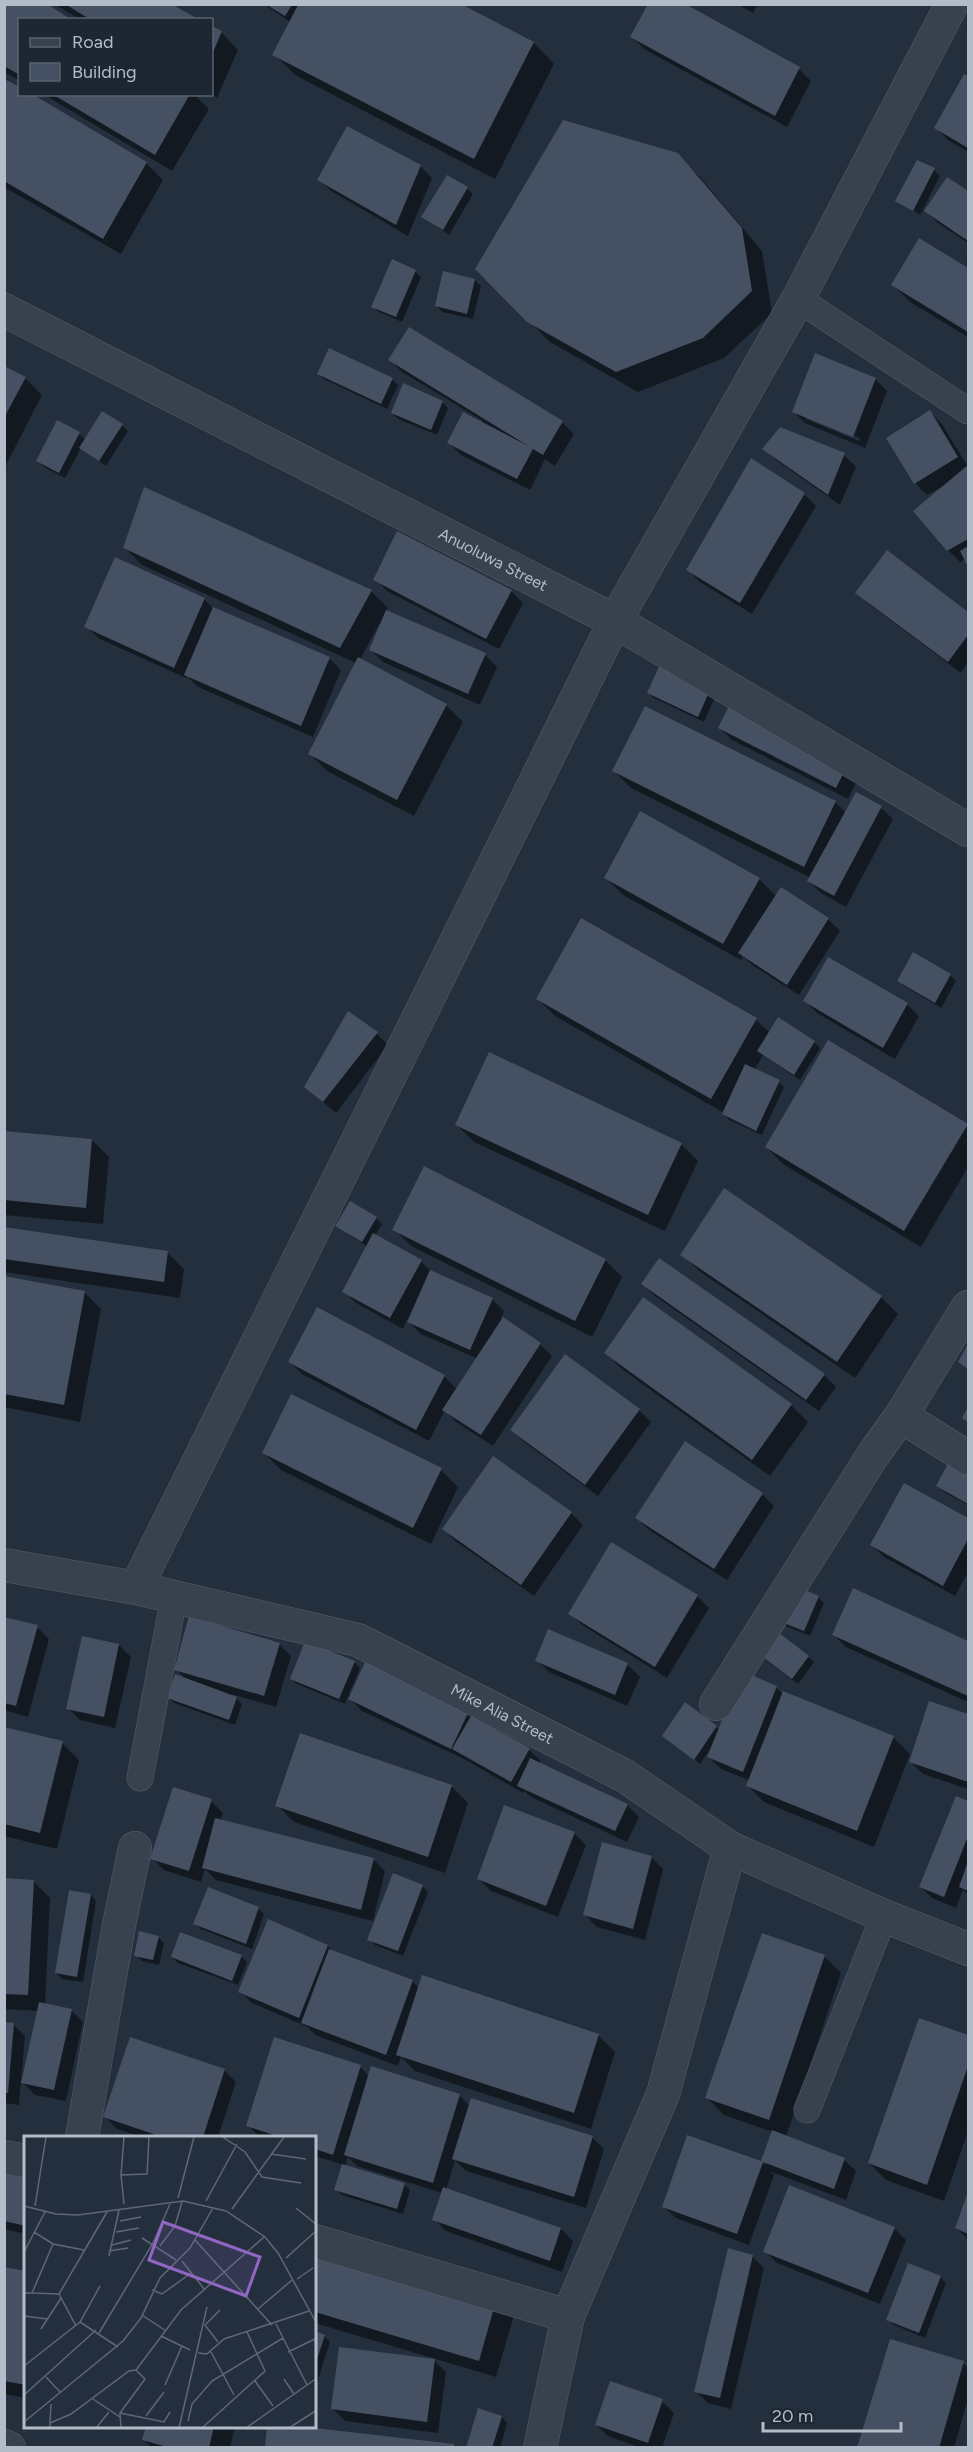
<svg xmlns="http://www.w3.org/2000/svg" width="973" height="2452" font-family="Figtree,sans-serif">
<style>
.shadow{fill:#0007;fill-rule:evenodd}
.building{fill:#455162}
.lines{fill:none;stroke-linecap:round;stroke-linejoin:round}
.lane-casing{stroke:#565f6c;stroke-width:27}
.street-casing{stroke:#565f6c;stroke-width:34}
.lane{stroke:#38414e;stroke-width:26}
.street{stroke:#38414e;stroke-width:33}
.labels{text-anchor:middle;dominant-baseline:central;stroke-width:6;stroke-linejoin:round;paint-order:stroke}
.street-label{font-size:16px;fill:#b4bcc9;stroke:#1d2633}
.inset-road{fill:none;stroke:#5e6776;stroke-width:1.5}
.view{fill:#9266c3;fill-opacity:0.15;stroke:#9266c3;stroke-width:3}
.inset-edge{fill:none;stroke:#b4bcc9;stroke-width:3}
</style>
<rect width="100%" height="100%" fill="#242f3e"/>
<!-- shadow -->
<path class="shadow" d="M4 4 20 20V81L4 72Z
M54 4H168L196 20H81Z
M264 4H460L534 43 554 64 495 179 295 75 274 54 290 22Z
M682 4 799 69 811 81 787 127 644 49 632 37Z
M737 4H758L753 13Z
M212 27 221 32 238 50 217 98 212 94Z
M965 76 968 78V152L948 140 936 128Z
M4 80 20 94H29L146 163 163 180 121 254 4 187Z
M43 94H194L209 109 172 171Z
M677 155 699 176 762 251 772 313 724 358 638 392 550 342 477 269Z
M420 166 432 178 408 236 331 191 319 179Z
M934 170 940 176 920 215 897 201Z
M947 179 968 193V243L938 223 926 211Z
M467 188 473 194 449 235 423 217Z
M919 240 968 270V337L910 302 893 285Z
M415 271 421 277 402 322 379 312 373 306Z
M475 280 481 286 473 319 442 312 437 306Z
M409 329 562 422 574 434 555 466 545 459 530 490 461 455 449 443 483 421 402 372 390 360Z
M4 368 25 378 42 395 6 465Z
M318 374 392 379 398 385 387 409 324 379Z
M875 379 887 391 865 448 805 423 793 411ZM806 416 860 438 859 441 806 419Z
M442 402 448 408 437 435 398 419 392 413Z
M930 412 942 424 968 467V564L966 559 960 562 948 550 944 488 943 486 927 495 916 484 888 438Z
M122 425 128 431 106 466 81 448 65 478 44 467 38 461 79 434 86 440Z
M764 449 844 455 856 467 840 505 776 460Z
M804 494 816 506 752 614 700 582 688 570Z
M125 548 371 591 388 608 386 611 485 655 497 667 480 705 383 662 371 650 381 625 379 624 360 660 446 705 463 722 414 816 327 771 310 754 356 663 142 565Z
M887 552 968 614V662L961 673 869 604 857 592Z
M375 579 511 591 523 603 499 649 387 591Z
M204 599 214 609 329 658 341 670 313 737 198 687 187 676 186 678 98 638 86 626Z
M719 688 704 722 654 698 648 693Z
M720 728 864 767 848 799 732 740Z
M614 771 835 802 846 813 856 794 881 808 893 819 846 907 821 893 809 881 811 878 631 788Z
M606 878 759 879 777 897 828 919 840 931 799 995 752 965 743 956 741 960 623 895Z
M950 975 956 981 941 1008 904 986 899 980Z
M538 999 756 1020 770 1033 814 1042 820 1048 800 1080 763 1055 755 1069 779 1082 784 1087 762 1135 729 1120 724 1113 555 1016Z
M805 1001 907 1004 919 1016 895 1059 817 1013Z
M377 1034 388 1045 336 1113 305 1087Z
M457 1125 681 1144 698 1161 665 1231 474 1142Z
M967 1125 968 1127V1167L921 1247 783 1164 766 1147Z
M4 1132 92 1140 109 1157 103 1224 4 1215Z
M376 1218 382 1224 375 1236 421 1261 432 1273 492 1299 504 1311 501 1318 540 1344 552 1356 493 1446 456 1422 445 1410 429 1441 302 1374 290 1362 444 1376 458 1390 478 1359 421 1334 407 1320 403 1329 356 1303 344 1291 368 1247 336 1226Z
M4 1228 167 1252 184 1269 180 1298 4 1272Z
M394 1229 605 1260 622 1277 592 1337 411 1246Z
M682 1254 881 1297 898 1314 855 1378 699 1271Z
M4 1277 84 1292 101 1309 80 1422 4 1407Z
M643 1284 824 1375 836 1387 819 1411 655 1296Z
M606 1353 791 1405 808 1422 770 1476 623 1370Z
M292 1396 441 1470 458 1487 431 1544 281 1470 264 1453Z
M639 1410 651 1422 598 1496 524 1442 512 1430Z
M968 1469V1505L944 1492 938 1486Z
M905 1485 968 1520V1572L955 1596 884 1557 872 1545Z
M762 1494 774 1506 727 1580 649 1530 637 1518Z
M571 1513 583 1525 534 1596 455 1541 444 1529Z
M853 1590 968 1643V1702L846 1647 834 1635Z
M697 1596 709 1608 667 1678 582 1625 570 1613Z
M818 1597 824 1603 810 1636 774 1621Z
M4 1618 37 1627 49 1639 28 1717 4 1710Z
M549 1631 628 1665 640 1677 627 1706 549 1672 537 1660Z
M279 1644 291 1656 276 1707 231 1694 242 1704 235 1725 174 1703 168 1697 188 1681 176 1669Z
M119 1645 131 1657 115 1728 80 1720 68 1708Z
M751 1649 808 1657 814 1662 798 1684Z
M354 1662 360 1668 349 1694 468 1712 478 1721 529 1750 541 1761 539 1764 627 1805 639 1817 627 1842 531 1797 524 1791 523 1793 464 1759 362 1711 348 1697 345 1704 297 1684 291 1679Z
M776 1687 783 1694 893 1737 910 1754 874 1847 764 1802 747 1785 749 1780 721 1769 709 1757 711 1748 700 1764 663 1736 716 1727 720 1730Z
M930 1703 968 1715V1789L923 1774 911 1762Z
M4 1729 62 1743 79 1760 57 1849 4 1836Z
M451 1786 468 1803 445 1873 294 1822 277 1805Z
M957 1798 968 1803V1894L963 1890 956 1908 932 1898 920 1886Z
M211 1801 223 1813 220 1821 373 1859 385 1871 373 1921 216 1880 205 1869 201 1882 164 1870 152 1858Z
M574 1833 586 1845 558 1917 491 1891 479 1879Z
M651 1857 663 1869 645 1940 597 1927 585 1915Z
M4 1880 33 1881 50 1898 45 2005 71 2010 83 2022 66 2101 35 2095 21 2081 19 2105 4 2103V2023L13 2024 25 2036 21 2081H23L39 2011 4 2009Z
M422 1886 428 1892 403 1956 375 1945 369 1939Z
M91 1895 96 1901 83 1982 62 1979 56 1973Z
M258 1908 264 1914 252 1949 201 1929 195 1923Z
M268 1921 328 1946 333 1952 412 1981 419 1988 598 2035 615 2052 591 2129 415 2071 401 2057 398 2066 315 2035 308 2027 252 2003 240 1991Z
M158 1937 164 1943 159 1965 142 1961 136 1955Z
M241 1956 247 1962 238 1985 178 1963 172 1957Z
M824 1956 841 1973 786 2137 844 2160 856 2171 846 2200 769 2171 774 2175 749 2245 676 2218 664 2207 688 2137 767 2165 762 2161 773 2132 724 2115 707 2098Z
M920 2020 968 2037V2131L944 2201 886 2180 869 2163Z
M360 2067 369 2076 459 2095 470 2106 592 2137 604 2149 586 2208 466 2171 455 2160 446 2190 561 2229 573 2241 562 2272 446 2231 434 2219 442 2193 357 2166 348 2157 345 2166 404 2184 410 2190 403 2214 342 2195 336 2189 344 2165 315 2156V2137H259L248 2125Z
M224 2070 236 2082 218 2137H141L117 2129 105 2117Z
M4 2168 26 2173V2234L4 2229Z
M968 2196V2240L957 2228Z
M894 2228 906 2240 880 2304 777 2263 765 2251Z
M315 2244 514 2315 496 2377 315 2323Z
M752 2256 764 2268 731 2409 708 2403 696 2391Z
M4 2269 26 2273V2398L4 2394Z
M940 2277 946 2283 925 2338 894 2325 888 2319Z
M315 2333 324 2336 330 2342 315 2389Z
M434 2360 446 2372 438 2433 345 2421 333 2409Z
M963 2363 968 2368V2398L954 2448H859Z
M662 2401 674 2413 662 2448H641L608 2436 596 2425Z
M479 2410 502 2417 507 2423 500 2448H468Z
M147 2426H235L230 2448H152L144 2440Z"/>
<!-- building -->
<path class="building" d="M4 4H47L72 20H20V75L4 66Z
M65 4H171L200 20H91Z
M648 4H685L800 67 775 116 630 37Z
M267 5H292L285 16Z
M298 5H463L534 42 474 159 272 55Z
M212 26 222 31 212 55Z
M964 74 968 76V148L934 128Z
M4 79 20 87V94H32L147 162 103 239 4 181Z
M52 94H190L155 155Z
M563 120 678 153 742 228 752 291 703 338 616 372 527 322 475 269Z
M347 126 421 165 396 225 317 180Z
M917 160 935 168 913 211 895 201Z
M447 175 468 187 443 230 421 217Z
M947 177 968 191V241L924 211Z
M919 238 968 268V332L891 285Z
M392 259 416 270 396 317 371 307Z
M443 271 475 279 467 314 435 306Z
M409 327 563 421 543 455 533 449 517 479 447 443 463 412 530 447 388 360Z
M329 348 393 378 381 404 317 374Z
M815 353 876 378 853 437 792 412Z
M4 366 26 377 4 418Z
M403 383 443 401 431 430 391 413Z
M930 410 958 457 914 484 886 438Z
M102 411 123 424 99 461 79 448Z
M57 420 80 432 59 473 36 461Z
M780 427 845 453 828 495 762 449Z
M751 458 805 493 740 603 686 570Z
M968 465V539L947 551 913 511Z
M144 487 372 590 340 648 123 548Z
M397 531 512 590 486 639 373 580Z
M968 546V567L960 551Z
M887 550 968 612V635L948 662 855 593Z
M115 557 205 598 174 668 84 627Z
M213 607 330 657 301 726 184 675Z
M386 610 486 653 468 694 369 650Z
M358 657 447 704 397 800 308 754Z
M663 658 714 681 698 717 647 693Z
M735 694 853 754 836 788 718 728Z
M645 706 836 801 804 867 612 771Z
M856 792 882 806 834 896 807 881Z
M640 811 760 878 723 944 604 878Z
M781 887 829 918 787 985 738 953Z
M581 918 757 1018 711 1099 536 999Z
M913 952 951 974 935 1003 897 981Z
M828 957 908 1003 883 1048 803 1001Z
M348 1011 378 1032 323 1102 304 1087Z
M778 1017 815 1041 794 1075 757 1051Z
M828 1040 968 1124 904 1231 765 1147Z
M489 1052 682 1143 648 1215 455 1125Z
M745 1064 780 1080 756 1131 722 1114Z
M4 1131 92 1139 86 1208 4 1200Z
M424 1166 606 1259 575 1321 392 1230Z
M724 1188 882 1296 837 1362 680 1255Z
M350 1201 377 1217 362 1242 335 1226Z
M4 1227 168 1251 164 1282 4 1259Z
M373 1233 422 1260 390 1318 342 1292Z
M659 1258 825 1374 806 1400 641 1284Z
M430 1270 493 1298 470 1350 407 1322Z
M4 1276 85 1291 64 1405 4 1394Z
M643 1297 792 1404 752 1460 604 1353Z
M317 1307 445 1375 416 1430 288 1362Z
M503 1317 541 1343 481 1435 442 1410Z
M968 1344V1369L958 1362Z
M565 1354 640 1409 585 1485 510 1430Z
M291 1394 442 1468 413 1528 262 1453Z
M968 1407V1422L962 1418Z
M685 1441 763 1493 714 1569 635 1518Z
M493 1456 572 1512 521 1585 442 1529Z
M951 1458 968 1467V1504L936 1486Z
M904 1483 968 1518V1539L943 1586 870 1545Z
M611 1542 698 1595 655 1667 568 1614Z
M781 1580 819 1596 804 1631 766 1616Z
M853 1588 968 1641V1696L832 1635Z
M189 1616 280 1643 264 1696 174 1670Z
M4 1617 38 1625 16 1706 4 1703Z
M761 1619 809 1656 792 1679 744 1643Z
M548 1629 628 1663 615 1695 535 1661Z
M82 1636 119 1644 104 1717 66 1709Z
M305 1641 355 1661 339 1699 290 1679Z
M366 1660 469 1711 451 1749 348 1699Z
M742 1671 777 1686 743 1772 707 1757Z
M175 1674 237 1697 229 1720 167 1698Z
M783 1691 894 1736 857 1831 746 1786Z
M929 1701 968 1714V1782L909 1762Z
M685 1702 717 1726 694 1760 662 1736Z
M471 1716 530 1748 511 1782 452 1749Z
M4 1727 63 1741 40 1833 4 1824Z
M300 1733 452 1785 428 1857 275 1806Z
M530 1758 628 1804 615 1831 517 1786Z
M173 1787 212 1799 189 1871 150 1859Z
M956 1796 968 1801V1836L944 1897 919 1887Z
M504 1805 575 1832 546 1906 477 1879Z
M215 1818 374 1858 361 1910 202 1868Z
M602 1842 652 1856 633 1929 583 1915Z
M968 1861V1891L959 1887Z
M393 1873 423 1885 398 1951 367 1940Z
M4 1878 34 1880 28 1995 4 1994Z
M208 1887 259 1907 246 1944 193 1924Z
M69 1890 91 1894 77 1977 55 1973Z
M268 1919 328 1945 299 2018 238 1992Z
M139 1931 159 1936 153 1960 134 1956Z
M180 1932 242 1955 232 1981 171 1957Z
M762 1933 825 1955 769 2120 705 2098Z
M329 1949 413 1980 386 2055 301 2023Z
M422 1975 599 2034 574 2113 396 2055Z
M39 2002 72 2009 54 2090 21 2083Z
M919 2018 968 2035V2066L927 2185 868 2163Z
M4 2022 14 2023 8 2093H4Z
M130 2037 225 2069 203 2137H162L103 2117Z
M274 2037 361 2065 333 2155 315 2149V2137H280L246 2126Z
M371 2066 460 2094 433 2183 344 2155Z
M471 2098 593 2136 574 2197 452 2159Z
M772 2130 845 2158 834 2189 763 2162 737 2234 662 2207 687 2135 761 2161Z
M342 2164 405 2183 397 2209 334 2190Z
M4 2166 26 2171V2226L4 2221Z
M789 2185 895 2227 868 2293 763 2252Z
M443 2187 561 2228 550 2261 432 2220Z
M968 2192V2234L955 2228Z
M315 2242 497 2297 479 2361 315 2312Z
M728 2248 753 2255 720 2398 694 2392Z
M908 2263 941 2276 919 2333 886 2320Z
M4 2267 26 2271V2385L4 2381Z
M315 2331 325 2335 315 2365Z
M890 2339 964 2361 939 2448H857Z
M339 2347 435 2359 427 2422 331 2409Z
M610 2381 663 2399 648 2443 595 2425Z
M478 2408 502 2416 492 2448H466Z
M146 2426H214L209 2448H171L142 2440Z
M267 2426H297L454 2444V2448H265Z"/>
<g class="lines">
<defs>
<path id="lane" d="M798 299 968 411
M140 1778 174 1597
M807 2110 884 1916"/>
<g id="street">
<path id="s1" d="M4 310 615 621 968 830"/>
<path d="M901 1416 968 1458"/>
<path id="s2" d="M4 1565 136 1588 358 1640 625 1776 730 1848 884 1916 968 1949"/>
<path d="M136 1588 615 621 798 299 952 4"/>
<path d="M716 1704 873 1455 901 1416 968 1307"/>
<path d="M82 2137 119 1925 135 1848"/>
<path d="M4 2157 26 2161"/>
<path d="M315 2241 568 2316"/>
<path d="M4 2446 9 2448"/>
<path d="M540 2448 568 2316 663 2094 730 1848"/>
</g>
</defs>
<!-- lane casing -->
<use href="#lane" class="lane-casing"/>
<!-- street casing -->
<use href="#street" class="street-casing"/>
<!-- lane -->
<use href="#lane" class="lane"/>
<!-- street -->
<use href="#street" class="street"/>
</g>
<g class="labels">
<!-- street labels -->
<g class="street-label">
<text stroke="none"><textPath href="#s1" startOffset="549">Anuoluwa Street</textPath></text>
<text stroke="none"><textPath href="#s2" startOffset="524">Mike Alia Street</textPath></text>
</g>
</g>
<!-- overview -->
<g transform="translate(24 2136)">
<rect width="292" height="292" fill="#242f3e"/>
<path class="inset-road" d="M100 1 97 39 100 68M199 1 221 16 238 41 277 47M247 18 282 23M97 39 123 38 125 1M154 62 170 1M182 65 213 8M0 70 32 78 54 79 159 65 202 75 241 101 254 117 293 188M11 70 22 1M272 72 293 89M208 73 260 1M96 85 117 81M10 96 29 108 60 114M92 96 115 92M118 102 152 124M171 104 248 189M88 109 107 104M136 110 151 90 158 66M85 115 104 112M0 116 21 76M85 120 95 74M262 122 293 94M158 125 181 154M273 143 289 132M128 154 138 158 167 137M0 157H8L29 108M8 157 35 158 52 190M35 158 83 76M234 173 268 144M118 179 142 195M0 180 23 183M56 186 94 211M252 188 283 249M17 193 37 162M75 197 129 107 146 68M137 200 166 214M194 206 181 189 196 174M186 214 210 259M264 216 293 202M174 217 183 218 200 203 285 175M0 230 56 186 76 150M22 241 37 257M260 243 270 258M231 245 249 270M141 249 158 210M0 259 72 194M69 263 96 281M96 277 140 286 146 276M122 280 140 256M164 285 168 268 188 245 259 202M0 286 99 205 117 182 136 142 166 112 189 72M26 287 27 268M26 292V287L47 278 105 235 112 234 157 174 240 101M72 292 85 276M97 292 96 277 121 243 112 234M155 292 183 171M178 292 241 235 223 196M222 292 293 242M265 292 293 274"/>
<path class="view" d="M139 86 236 121 222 160 125 124Z"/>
<rect width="292" height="292" class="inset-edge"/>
</g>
<!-- border -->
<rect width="973" height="2452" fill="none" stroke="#b4bcc9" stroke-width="12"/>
<!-- legend -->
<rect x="18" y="18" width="195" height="78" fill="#1d2633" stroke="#59626f" stroke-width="1.5"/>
<rect x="30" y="38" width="30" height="9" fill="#38414e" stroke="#59626f" stroke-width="1.5"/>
<text x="72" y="48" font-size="18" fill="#b4bcc9">Road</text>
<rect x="30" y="63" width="30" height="18" fill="#455162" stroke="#59626f" stroke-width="1.5"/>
<text x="72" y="78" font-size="18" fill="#b4bcc9">Building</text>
<!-- scale -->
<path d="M763 2422v9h138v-9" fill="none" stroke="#b4bcc9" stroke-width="3"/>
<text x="772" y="2422" font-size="18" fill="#b4bcc9" stroke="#1d2633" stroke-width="4.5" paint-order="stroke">20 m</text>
</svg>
